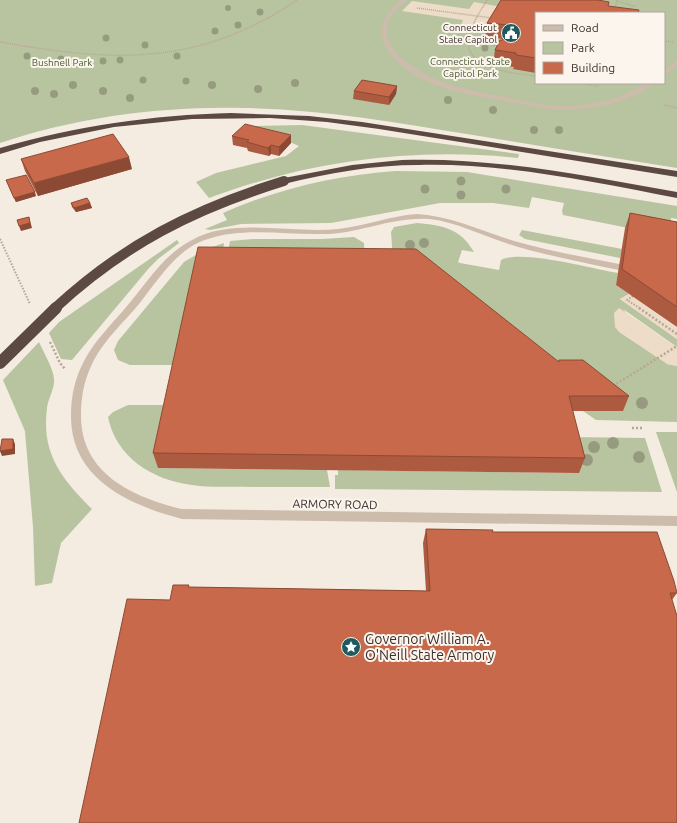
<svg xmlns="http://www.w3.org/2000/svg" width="677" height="823" font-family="Ubuntu,sans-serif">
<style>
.green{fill:#b8c4a0;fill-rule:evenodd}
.plaza{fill:#ecdcc8}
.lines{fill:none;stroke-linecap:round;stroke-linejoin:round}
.path-far2{stroke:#b9a596;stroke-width:1.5;stroke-dasharray:1 1;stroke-linecap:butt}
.path-far1{stroke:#b9a596;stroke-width:2;stroke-dasharray:1.5 1.5;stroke-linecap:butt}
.path{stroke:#b9a596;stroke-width:2.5;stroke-dasharray:2 2;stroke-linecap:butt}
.minor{fill:#cdbbac;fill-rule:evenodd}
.highway{fill:#5c4a42;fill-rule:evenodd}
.highway-bridge-far1{stroke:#5c4a42;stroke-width:10}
.highway-bridge{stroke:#5c4a42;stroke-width:12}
.tree{fill:#969b7f}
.wall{fill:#ac5a40}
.shaded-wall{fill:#8c4a34}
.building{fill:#c8694b;stroke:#8c4a34}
.labels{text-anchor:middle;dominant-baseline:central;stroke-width:4;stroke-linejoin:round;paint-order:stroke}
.far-poi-label{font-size:10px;fill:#3b302b;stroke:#fbf5ee;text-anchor:end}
.far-park-label{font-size:10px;fill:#4a5a2e;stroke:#fbf5ee}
.street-label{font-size:12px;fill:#3b302b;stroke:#fbf5ee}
.near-poi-label{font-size:14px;fill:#3b302b;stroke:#fbf5ee;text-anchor:start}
</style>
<rect width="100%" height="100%" fill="#f4ebe1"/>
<!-- green -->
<path class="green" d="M0 0H677V168C609 157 541 146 473 135 398 123 321 109 244 108 162 106 78 117 0 143ZM536 13H664V83H536Z
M302 125 519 154 518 158C413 147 308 161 209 198L196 182 216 173 286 156 299 146 253 126Z
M396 171 467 172 677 206V219L671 218 669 236 563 215 562 211 564 203 532 197 529 208 493 203H440L331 223 241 224 210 230 205 229 227 220 223 213C277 189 337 175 396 171Z
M417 223C443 225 461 229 474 252L462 250 458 262 460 263 499 270 501 260C521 249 593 269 618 273L616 285 629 294 620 299 677 339V347L623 309 667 364 677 366V422L596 420 583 411 393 260 391 232 394 227Z
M522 230 622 249 620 258 525 239 519 235Z
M354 237 364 243 365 264 227 259 230 241 253 239H322Z
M177 240 179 243 158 259 149 268 72 360 61 359 49 333 59 322Z
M224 243 222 259 173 365H130L118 360 114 350 118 341 184 262 204 250Z
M39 342C43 351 54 370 54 379 55 388 48 399 47 408 41 454 62 479 92 509L61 543 52 583 35 586 33 527 25 431 3 380Z
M128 405H171L158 468 327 470 330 487C303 487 276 487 250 487 231 486 211 488 192 485 152 480 116 457 108 417L113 412Z
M656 432H677V492Z
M570 437 645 438 662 492 335 489V475H338V470L578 473Z"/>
<!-- plaza -->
<path class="plaza" d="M412 1 469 9 474 2 502 7 490 30 477 29 476 31 460 28 463 20 402 11Z
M629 294 677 328V339L620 299Z
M619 308 677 347V366L667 364 619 332 615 327 614 313Z"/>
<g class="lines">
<!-- path-far2 -->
<path class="path-far2" d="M487 0C480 12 472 23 469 37 462 70 514 73 536 76
M617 1 636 7
M417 8 492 18
M614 13 617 0
M664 41 673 42
M0 42C113 62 198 67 297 0
M468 42 499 46
M484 77 497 71
M579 83 598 86
M664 105 677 108"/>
<!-- path-far1 -->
<path class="path-far1" d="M0 239 30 304
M633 296 627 300 641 309"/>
<!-- path -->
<path class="path" d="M639 308 677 334
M50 342 60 363 65 369
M613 386 677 346
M632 428H642"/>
<!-- minor -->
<path class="minor" d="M401 0H407C399 8 389 15 387 26 385 37 392 49 399 56 430 85 470 90 510 98 529 102 548 106 567 106 585 106 604 102 621 96 632 91 642 83 654 83 635 101 594 109 569 110 549 111 529 105 509 102 467 94 413 88 387 49 375 29 385 14 401 0Z
M677 60V65L664 76V71Z
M417 214C451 216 481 231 514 241 549 251 584 257 619 264L623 267 619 270C581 262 543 255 506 243 481 235 456 222 430 219 393 216 359 234 323 234 286 235 244 227 208 239 177 248 158 280 139 304 124 322 105 339 94 360 85 377 81 395 81 414 80 473 132 497 182 509L677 516V526L182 519C129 505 70 479 71 415 71 396 75 378 84 361 95 340 112 324 127 306 147 283 164 254 192 240 233 217 292 234 338 229 365 226 390 216 417 214Z"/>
<!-- highway -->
<path class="highway" d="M231 113 309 116 362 122 677 171V177L379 129 327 122 270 118 192 119 114 127 40 142 0 154V148C76 126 152 115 231 113Z
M402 160C495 157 586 176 677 192V198C592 182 506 163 419 165 373 165 328 173 284 184L280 181 284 178 352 165Z"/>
<!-- highway-bridge-far1 -->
<path class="highway-bridge-far1" d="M54 309C124 244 194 209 284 181"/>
<!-- highway-bridge -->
<path class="highway-bridge" d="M0 363 56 308"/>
</g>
<!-- trees -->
<g class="tree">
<circle cx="228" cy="8" r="3"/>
<circle cx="260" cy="12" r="3.5"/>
<circle cx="238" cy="25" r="3.5"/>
<circle cx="215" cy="31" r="3.5"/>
<circle cx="106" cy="38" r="3.5"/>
<circle cx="145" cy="45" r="3.5"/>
<circle cx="485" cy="48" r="3.5"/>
<circle cx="27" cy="56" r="3.5"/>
<circle cx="177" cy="56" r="3.5"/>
<circle cx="61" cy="59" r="3.5"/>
<circle cx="120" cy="60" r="3.5"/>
<circle cx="103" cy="61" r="3.5"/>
<circle cx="143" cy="80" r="3.5"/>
<circle cx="186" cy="81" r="3.5"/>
<circle cx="295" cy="83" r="4"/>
<circle cx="73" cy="85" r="4"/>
<circle cx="212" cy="85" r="4"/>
<circle cx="258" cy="89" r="4"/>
<circle cx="35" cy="91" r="4"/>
<circle cx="103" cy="91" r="4"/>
<circle cx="54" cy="94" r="4"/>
<circle cx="130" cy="98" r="4"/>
<circle cx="448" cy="100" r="4"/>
<circle cx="493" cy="110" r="4"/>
<circle cx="534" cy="130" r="4"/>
<circle cx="559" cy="130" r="4"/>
<circle cx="461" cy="181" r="4.5"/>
<circle cx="425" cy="189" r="4.5"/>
<circle cx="506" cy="189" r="4.5"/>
<circle cx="461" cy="195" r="4.5"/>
<circle cx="424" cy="243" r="5"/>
<circle cx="410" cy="245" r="5"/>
<circle cx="642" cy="403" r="6"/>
<circle cx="613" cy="443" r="6"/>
<circle cx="594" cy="447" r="6"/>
<circle cx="639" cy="457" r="6"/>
<circle cx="587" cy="460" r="6"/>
</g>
<!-- wall -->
<path class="wall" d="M501 0H602V1L536 13V73L513 69 514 67 493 64 495 50 503 39 485 37 487 23 498 5Z
M397 86 396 94 389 105 353 99 354 91Z
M291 135V143L279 156 271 154 269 156 248 151 247 148 233 145 232 136Z
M21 159 132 169 38 196 25 171Z
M6 180 36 196 16 202Z
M71 203H90L92 208 76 212 72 207Z
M630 213 677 222V327L616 285 625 228Z
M559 360 629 396 623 411H572L585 458 579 473 158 468 153 453 558 362Z
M426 529 492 532 677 593 672 600H170L189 587 426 591 423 543Z"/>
<!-- shaded-wall -->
<path class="shaded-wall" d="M397 86 396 94 389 105V97Z
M291 135V143L279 156V147Z
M271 145V154L269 156 268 148Z
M129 157 132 169 38 196 34 183Z
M35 192 36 196 16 202 14 198Z
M90 203 92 208 76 212 74 208Z
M29 217 32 228 21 231 19 226Z
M13 439 15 444V454L2 456 0 451Z"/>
<!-- building -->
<path class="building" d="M501 0H598L609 2 608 6 639 10 638 13H536V58L516 55V53L495 50 500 40H503L509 25 487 23 498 5Z
M362 80 397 86 389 97 354 91Z
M245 124 291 135 279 147 271 145 268 148 247 142 249 140 232 136Z
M113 134 129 157 34 183 21 159Z
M26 175 35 192 14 198 6 180Z
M87 198 90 203 74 208 71 203Z
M630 213 677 222V307L622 269Z
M29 217 30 223 19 226 17 220Z
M198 247 416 249 559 362V360H583L629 396H569L585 458 153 453Z
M2 439H13V449L0 451Z
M426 529 493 530 492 532H657L674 581 677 593H670L677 616V823H79L127 599 170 600 173 585H189L188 587 430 591Z"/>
<!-- icons -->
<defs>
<symbol id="civic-disc" viewBox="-11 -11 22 22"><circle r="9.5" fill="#1f5a5e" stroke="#fbf5ee"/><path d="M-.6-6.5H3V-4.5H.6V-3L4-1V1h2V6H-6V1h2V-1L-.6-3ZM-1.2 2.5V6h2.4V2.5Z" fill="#fff"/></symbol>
<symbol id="sight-disc" viewBox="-11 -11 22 22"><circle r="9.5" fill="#1f5a5e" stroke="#fbf5ee"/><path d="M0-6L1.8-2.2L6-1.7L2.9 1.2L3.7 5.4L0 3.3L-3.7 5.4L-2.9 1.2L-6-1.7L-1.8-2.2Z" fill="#fff"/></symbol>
</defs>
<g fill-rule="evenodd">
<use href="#civic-disc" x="500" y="22" width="22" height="22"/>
<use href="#sight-disc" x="340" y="636" width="22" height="22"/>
</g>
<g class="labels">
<!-- far-poi labels -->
<g class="far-poi-label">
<text x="497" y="27">Connecticut<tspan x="497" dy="12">State Capitol</tspan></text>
</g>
<!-- far-park labels -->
<g class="far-park-label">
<text x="470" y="61">Connecticut State<tspan x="470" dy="12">Capitol Park</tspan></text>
<text x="62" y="62">Bushnell Park</text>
</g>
<!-- street labels -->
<g class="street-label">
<text transform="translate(335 504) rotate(1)">ARMORY ROAD</text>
</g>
<!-- near-poi labels -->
<g class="near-poi-label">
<text x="365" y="639">Governor William A.<tspan x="365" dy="16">O'Neill State Armory</tspan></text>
</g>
</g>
<!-- legend -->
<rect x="535" y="12" width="130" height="72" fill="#fbf5ee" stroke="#aea6a0"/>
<rect x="543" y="25" width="20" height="6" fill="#cdbbac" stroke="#aea6a0"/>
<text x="571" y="32" font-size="12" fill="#3b302b">Road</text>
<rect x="543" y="42" width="20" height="12" fill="#b8c4a0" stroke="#aea6a0"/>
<text x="571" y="52" font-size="12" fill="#3b302b">Park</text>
<rect x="543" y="62" width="20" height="12" fill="#c8694b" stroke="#aea6a0"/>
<text x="571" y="72" font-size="12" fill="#3b302b">Building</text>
</svg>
